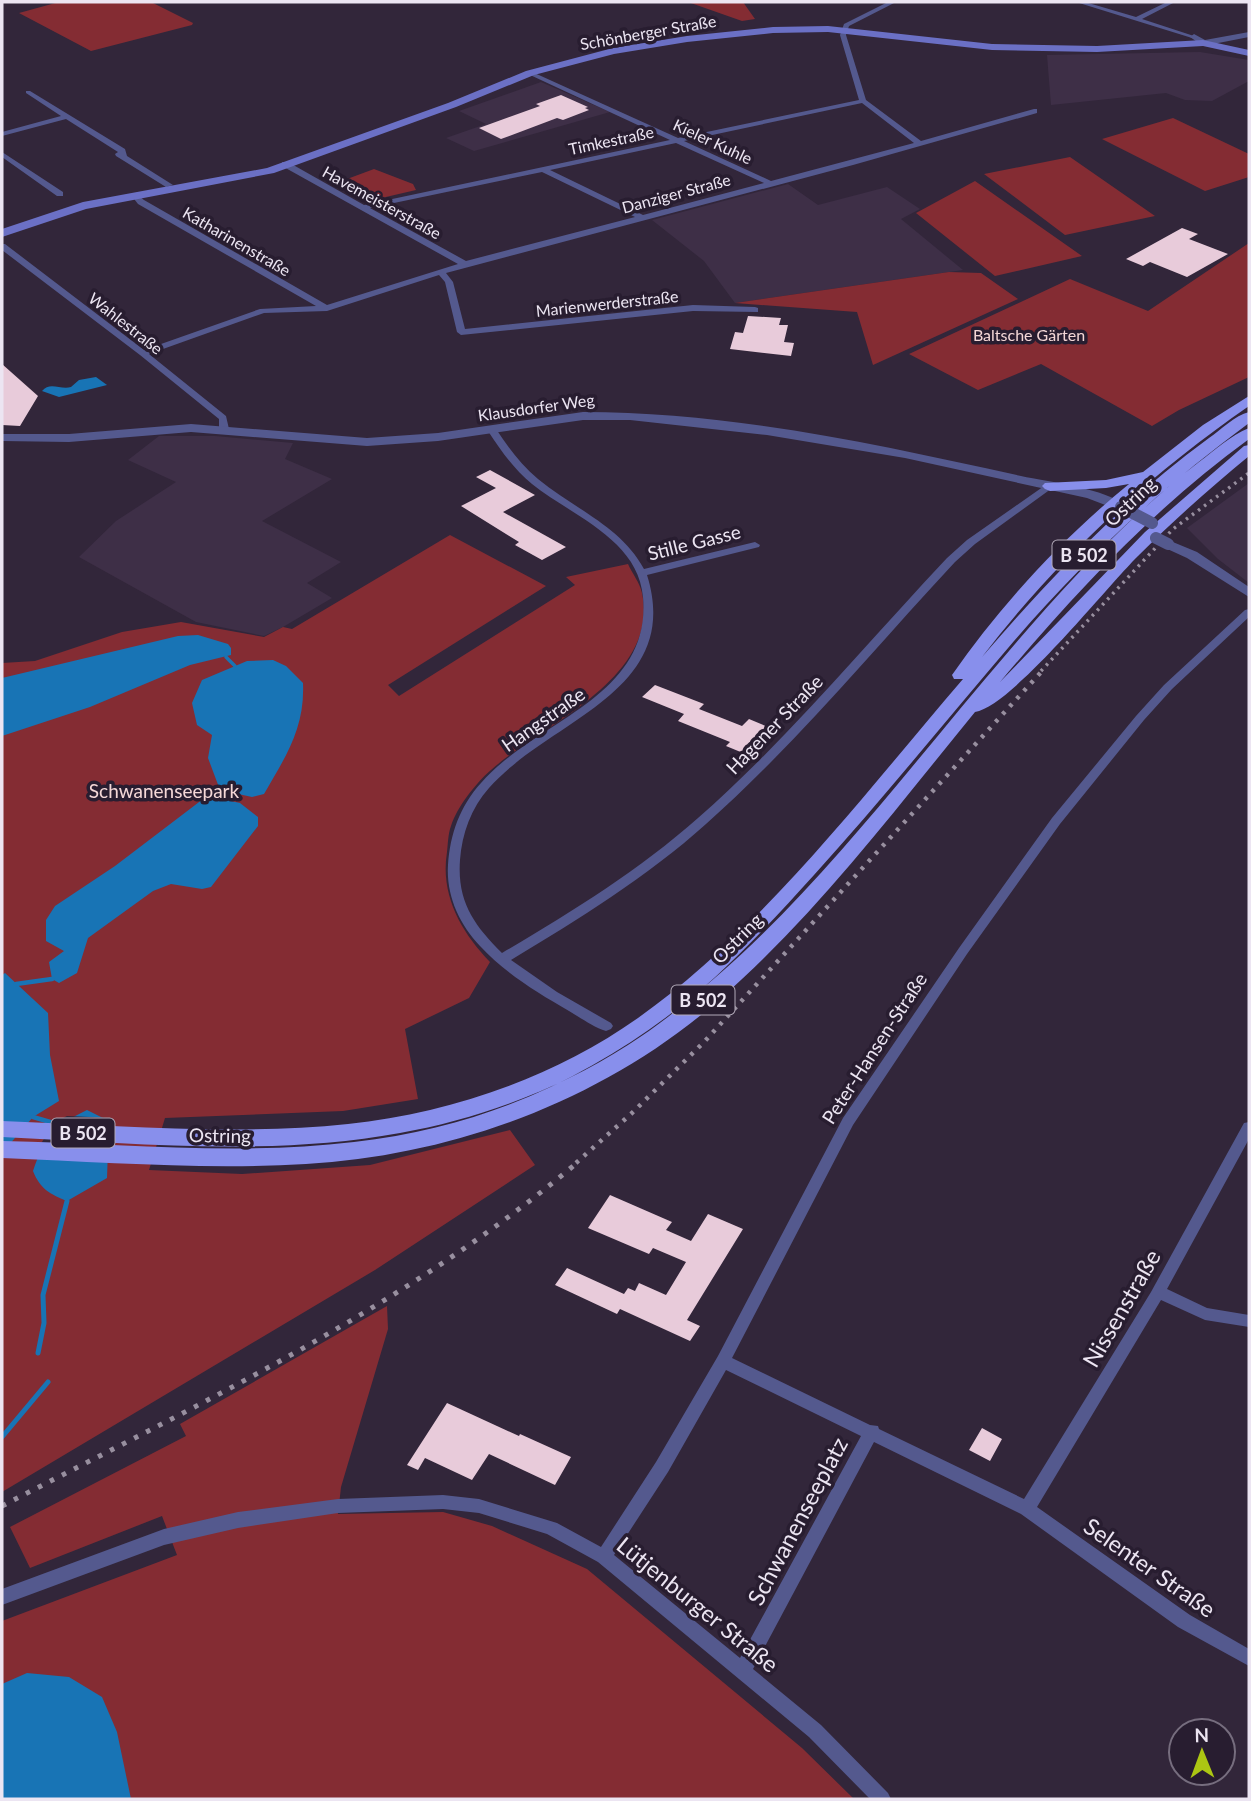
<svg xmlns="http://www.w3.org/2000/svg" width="1251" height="1801" font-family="Lato,sans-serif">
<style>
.built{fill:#3e2f47}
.green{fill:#842c33}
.water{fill:#1874b5}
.pier{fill:#32263a}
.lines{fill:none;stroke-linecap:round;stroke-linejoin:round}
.stream-far2{stroke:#1874b5;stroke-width:3.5}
.stream-far1{stroke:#1874b5;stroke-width:4.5}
.stream{stroke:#1874b5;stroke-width:5}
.building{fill:#e8cbda}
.minor{fill:#54598e;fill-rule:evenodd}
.tertiary{fill:#54598e;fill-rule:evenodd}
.secondary{fill:#6b70c5;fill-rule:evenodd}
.trunk{fill:#888fec;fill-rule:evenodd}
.rail-far2{stroke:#988f9f;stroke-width:3.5;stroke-dasharray:2.5 5;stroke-linecap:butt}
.rail-far1{stroke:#988f9f;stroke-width:4.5;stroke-dasharray:3.5 7;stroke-linecap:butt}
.rail{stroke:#988f9f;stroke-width:5;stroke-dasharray:4.5 9;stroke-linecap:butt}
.tertiary-bridge{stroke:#54598e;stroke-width:12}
.labels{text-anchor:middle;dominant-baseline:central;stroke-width:7;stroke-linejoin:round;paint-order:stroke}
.far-street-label{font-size:16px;fill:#ece5f2;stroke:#281d30}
.far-park-label{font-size:16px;fill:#f4d7d7;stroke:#281d30}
.shield{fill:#281d30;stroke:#b1a9b8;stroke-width:2}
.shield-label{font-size:18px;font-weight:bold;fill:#ece5f2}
.street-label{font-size:19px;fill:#ece5f2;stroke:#281d30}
.park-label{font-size:19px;fill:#f4d7d7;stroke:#281d30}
.near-street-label{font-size:23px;fill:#ece5f2;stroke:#281d30}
</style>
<rect width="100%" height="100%" fill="#32263a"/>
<!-- built -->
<path class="built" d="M1200 52 1249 60V81L1212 101 1185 100 1166 93 1051 105 1047 55Z
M541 82 610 112 474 151 446 138 486 124 459 111Z
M788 184 818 205 887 187 920 209 901 219 963 270 735 303 704 261 652 220Z
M159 436H215L293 443 285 459 332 479 262 521 341 562 307 583 332 598 283 627 264 636 196 622 79 557 116 521 176 482 128 460Z
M1249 483V583L1218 559 1187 528Z"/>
<!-- green -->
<path class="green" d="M59 2H151L193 23 192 25 91 51 19 13Z
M688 2H743L755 19 742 21Z
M1173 118 1249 154V177L1205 191 1102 139Z
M1070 157 1155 216 1065 235 984 174Z
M374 169 413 184 416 190 373 200 339 182Z
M975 181 1082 256 995 276 916 213Z
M1249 243V377L1179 410 1152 426 1041 364 978 390 909 354 1070 279 1148 311Z
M949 272 981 273 1018 299 873 365 857 312 735 303Z
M450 535 546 586 388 685 399 696 575 585 566 577 628 564C632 573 640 583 642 593 660 679 542 724 491 770 476 783 457 807 451 826 448 834 448 844 447 852 440 895 461 932 490 962L469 998 405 1029 418 1099 343 1111 165 1118 149 1170 242 1174 370 1165 510 1130 535 1165 375 1270 2 1492V663L35 661 122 632 181 622 264 637 283 627 292 629Z
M387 1306 388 1329 341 1487 338 1514 443 1512 492 1526 587 1569 802 1748 854 1799H2V1621L177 1555 162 1516 30 1568 10 1527 186 1436 180 1424Z"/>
<!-- water -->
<path class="water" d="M96 377 107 385 59 397 42 391C50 381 60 390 71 387L79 380Z
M198 635 228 644 231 648V655L190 665 90 707 2 736V678L178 636Z
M273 660 286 666 303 683C305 728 286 756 264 794L252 797 220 790 208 758 212 735 197 725 192 703 202 680 247 661Z
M207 796 240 803 258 817V826L211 887 202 889 171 884 153 891 88 938 77 973 59 983 52 979 49 962 64 951 46 941V920L55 906 115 866Z
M5 973 48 1013 50 1055 59 1101 33 1117 2 1153V975Z
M87 1110 109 1121 107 1178 67 1201C50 1194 40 1189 33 1171 45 1136 54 1126 87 1110Z
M27 1673 69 1677 102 1697 117 1732 131 1799H2V1684Z"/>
<!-- pier -->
<path class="pier" d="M67 1116 112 1118 113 1151H36L55 1122Z"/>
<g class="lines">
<!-- stream-far2 -->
<path class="stream-far2" d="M226 657 235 666"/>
<!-- stream-far1 -->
<path class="stream-far1" d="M228 800 231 794
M16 984 52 979
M33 1117 57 1124"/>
<!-- stream -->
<path class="stream" d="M38 1353 44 1323 43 1295 67 1201
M2 1437 48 1382"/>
</g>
<!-- building -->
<path class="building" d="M561 95 588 107 585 108 589 110 563 120 557 118 501 139 479 128 540 106 536 104Z
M1182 228 1198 234 1189 239 1228 254 1187 277 1150 262 1143 266 1126 259Z
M748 316 781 318 779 325H788L784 342 794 343 791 356 730 349 735 332 743 333Z
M2 364 38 396 20 426 2 425Z
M490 470 535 495 503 512 566 547 542 560 515 545 519 542 461 506 496 488 476 477Z
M655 685 704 704 699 709 742 726 749 719 768 727 743 753 726 746 730 742 678 721 684 714 642 697Z
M610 1195 672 1222 666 1230 691 1241 708 1214 743 1229 687 1320 700 1326 690 1341 620 1309 617 1314 555 1285 567 1268 624 1294 628 1288 635 1291 639 1283 666 1295 686 1262 653 1248 649 1254 588 1228Z
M447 1403 519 1436 520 1434 571 1457 555 1485 489 1454 472 1480 425 1458 418 1470 407 1465Z
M982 1428 1002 1439 990 1461 969 1450Z"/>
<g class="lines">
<!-- minor -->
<path class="minor" d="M888 2H896L849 26 846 35 866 100 921 141 1034 109H1037V113L853 165 446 273 453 282 465 329 693 305 755 307 758 308V312L693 311 461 335 457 332 445 282 439 275 327 311 264 313 149 354 226 416 229 429 224 432 219 429V419L140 355 2 250V244H5L144 350 260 309 316 306 138 204 131 195 135 193 144 200 327 305 458 264 282 166V162H288L364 205 670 140 528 74V72L530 71 678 138 859 100 840 35 844 24ZM862 103 914 143 771 181 684 141ZM676 143 764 183 643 215 550 170ZM542 172 635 217 466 261 370 208Z
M1076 2H1085L1136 17 1167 2H1175L1142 19 1197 37 1192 38Z
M26 91H30L125 149 127 156 173 185 166 187 116 156 115 154 118 152 66 119 2 136V132L61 116 26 93Z
M2 152 63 192V196H57L2 157Z
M493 428 496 429C508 447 521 465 538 479 574 509 621 526 644 569L755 542 760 545 759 547 647 575C684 693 548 720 489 788 471 808 462 834 460 860 457 902 474 925 502 953 570 913 638 871 698 818 788 739 865 645 947 558L967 540 1047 484H1053L1055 486 975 544 955 562C873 650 796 744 706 824 647 877 579 919 511 960L557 992 611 1023 613 1026 611 1029 606 1031C593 1027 581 1018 569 1011 536 992 505 973 480 946 459 924 446 895 448 865 450 834 460 806 481 783 534 721 652 698 643 597 638 539 572 516 532 484 514 469 501 451 488 431Z
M1249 609V617L1172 689 1144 720 1060 824 967 954 853 1125 732 1358 870 1425 878 1426 879 1429 1024 1499 1151 1292 1244 1123 1249 1122V1139L1167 1289 1207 1308 1249 1315V1327L1205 1320 1161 1300 1037 1507 1190 1615 1249 1649V1666L1178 1627 1021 1514 874 1442 753 1669 821 1725 888 1793 891 1799H870L809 1737 598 1562 547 1534 479 1513 443 1509 338 1513 238 1528 164 1545 2 1605V1589L164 1529 238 1512 338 1499 443 1495 479 1499 557 1523 601 1547 656 1462 718 1356 843 1118 959 948 1052 818 1136 716 1164 685 1245 610ZM726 1370 861 1436 740 1658 614 1555 668 1472Z"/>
<!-- tertiary -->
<path class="tertiary" d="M1249 32V37L1203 46 1190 37 1194 34 1205 40Z
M583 412C730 412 877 444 1021 476 1049 482 1106 488 1127 507L1121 511 1087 498 905 458 767 435 630 420H583L438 441 367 446 191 432 69 442 2 441V434H69L191 424 367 438 438 433Z
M1168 540 1197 552 1249 587V597L1187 558 1163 547 1162 544Z"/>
<!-- secondary -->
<path class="secondary" d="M828 26 992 44 1097 46 1203 40 1249 50V56L1203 46 1097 52 992 50 828 32 773 33 687 42 614 54 534 75 456 107 274 173 86 209 2 237V229L83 202 267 168 448 103 526 71 613 48 687 36 773 27Z"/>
<!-- trunk -->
<path class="trunk" d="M1249 396V406C1148 476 1057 559 982 657 1051 577 1124 500 1209 438 1221 430 1235 415 1249 412V423C1162 487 1085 559 1014 641 947 719 883 799 814 875 758 937 699 1000 628 1045 559 1089 480 1119 400 1133 269 1157 134 1143 2 1137V1121C117 1125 233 1136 348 1124 451 1113 553 1078 638 1018 762 930 864 794 963 679H954L952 675C1001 604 1063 538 1129 484L1106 488 1050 491 1045 489 1042 486 1045 483 1106 480 1143 472 1203 425Z
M1249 428V439C1154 508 1076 592 1000 682L1145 532 1244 446 1249 445V456C1210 488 1173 521 1137 557 1105 589 1012 706 975 712 894 811 816 915 720 999 606 1099 457 1155 306 1164 205 1170 103 1162 2 1158V1141C119 1143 237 1156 354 1142 671 1105 819 872 1009 651 1067 583 1128 517 1199 462 1214 451 1231 435 1249 428Z"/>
<!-- rail-far2 -->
<path class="rail-far2" d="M1041 671 1173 529 1249 473"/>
<!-- rail-far1 -->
<path class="rail-far1" d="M576 1163 632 1113 705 1041 1043 670"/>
<!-- rail -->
<path class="rail" d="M2 1506C201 1403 406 1307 578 1162"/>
<!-- tertiary-bridge -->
<path class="tertiary-bridge" d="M1121 507 1152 523
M1156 538 1168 544"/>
</g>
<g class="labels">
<!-- far-street labels -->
<g class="far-street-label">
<text transform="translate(648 32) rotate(-10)">Schönberger Straße</text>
<text transform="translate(611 140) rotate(-12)">Timkestraße</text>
<text transform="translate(713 141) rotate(25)">Kieler Kuhle</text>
<text transform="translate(676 193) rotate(-15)">Danziger Straße</text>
<text transform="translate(382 202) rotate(29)">Havemeisterstraße</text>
<text transform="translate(237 241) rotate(30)">Katharinenstraße</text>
<text transform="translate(607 303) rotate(-6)">Marienwerderstraße</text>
<text transform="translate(126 323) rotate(38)">Wahlestraße</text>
<text transform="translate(536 407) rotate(-8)">Klausdorfer Weg</text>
</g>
<!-- far-park labels -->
<g class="far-park-label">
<text x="1029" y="334">Baltsche Gärten</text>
</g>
<!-- shield labels -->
<g class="shield">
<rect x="1052.5" y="540.5" width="63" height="29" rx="5"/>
<rect x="671.5" y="985.5" width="63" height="29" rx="5"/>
<rect x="51.5" y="1118.5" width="63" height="29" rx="5"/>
</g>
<g class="shield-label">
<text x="1084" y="555">B 502</text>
<text x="703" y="1000">B 502</text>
<text x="83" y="1133">B 502</text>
</g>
<!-- street labels -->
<g class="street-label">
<text transform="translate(1130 501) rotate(-43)">Ostring</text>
<text transform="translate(694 542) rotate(-14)">Stille Gasse</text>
<text transform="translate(543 719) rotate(-35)">Hangstraße</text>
<text transform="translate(774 724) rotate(-46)">Hagener Straße</text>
<text transform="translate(737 938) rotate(-45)">Ostring</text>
<text transform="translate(874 1048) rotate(-57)">Peter-Hansen-Straße</text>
<text transform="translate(220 1135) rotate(1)">Ostring</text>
</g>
<!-- park labels -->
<g class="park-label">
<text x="164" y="790">Schwanenseepark</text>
</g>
<!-- near-street labels -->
<g class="near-street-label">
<text transform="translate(1121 1308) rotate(-60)">Nissenstraße</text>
<text transform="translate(797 1521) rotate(-62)">Schwanenseeplatz</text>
<text transform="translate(1150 1567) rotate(35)">Selenter Straße</text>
<text transform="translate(698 1604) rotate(39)">Lütjenburger Straße</text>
</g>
</g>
<!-- border -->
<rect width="1251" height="1801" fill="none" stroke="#ece5f2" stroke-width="7"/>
<!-- north arrow -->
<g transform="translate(1202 1752) rotate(359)"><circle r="33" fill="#281d30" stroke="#766d7e" stroke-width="2"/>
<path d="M0-5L12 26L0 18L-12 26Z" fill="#acc613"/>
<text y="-10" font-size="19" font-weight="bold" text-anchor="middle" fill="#ece5f2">N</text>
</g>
</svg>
